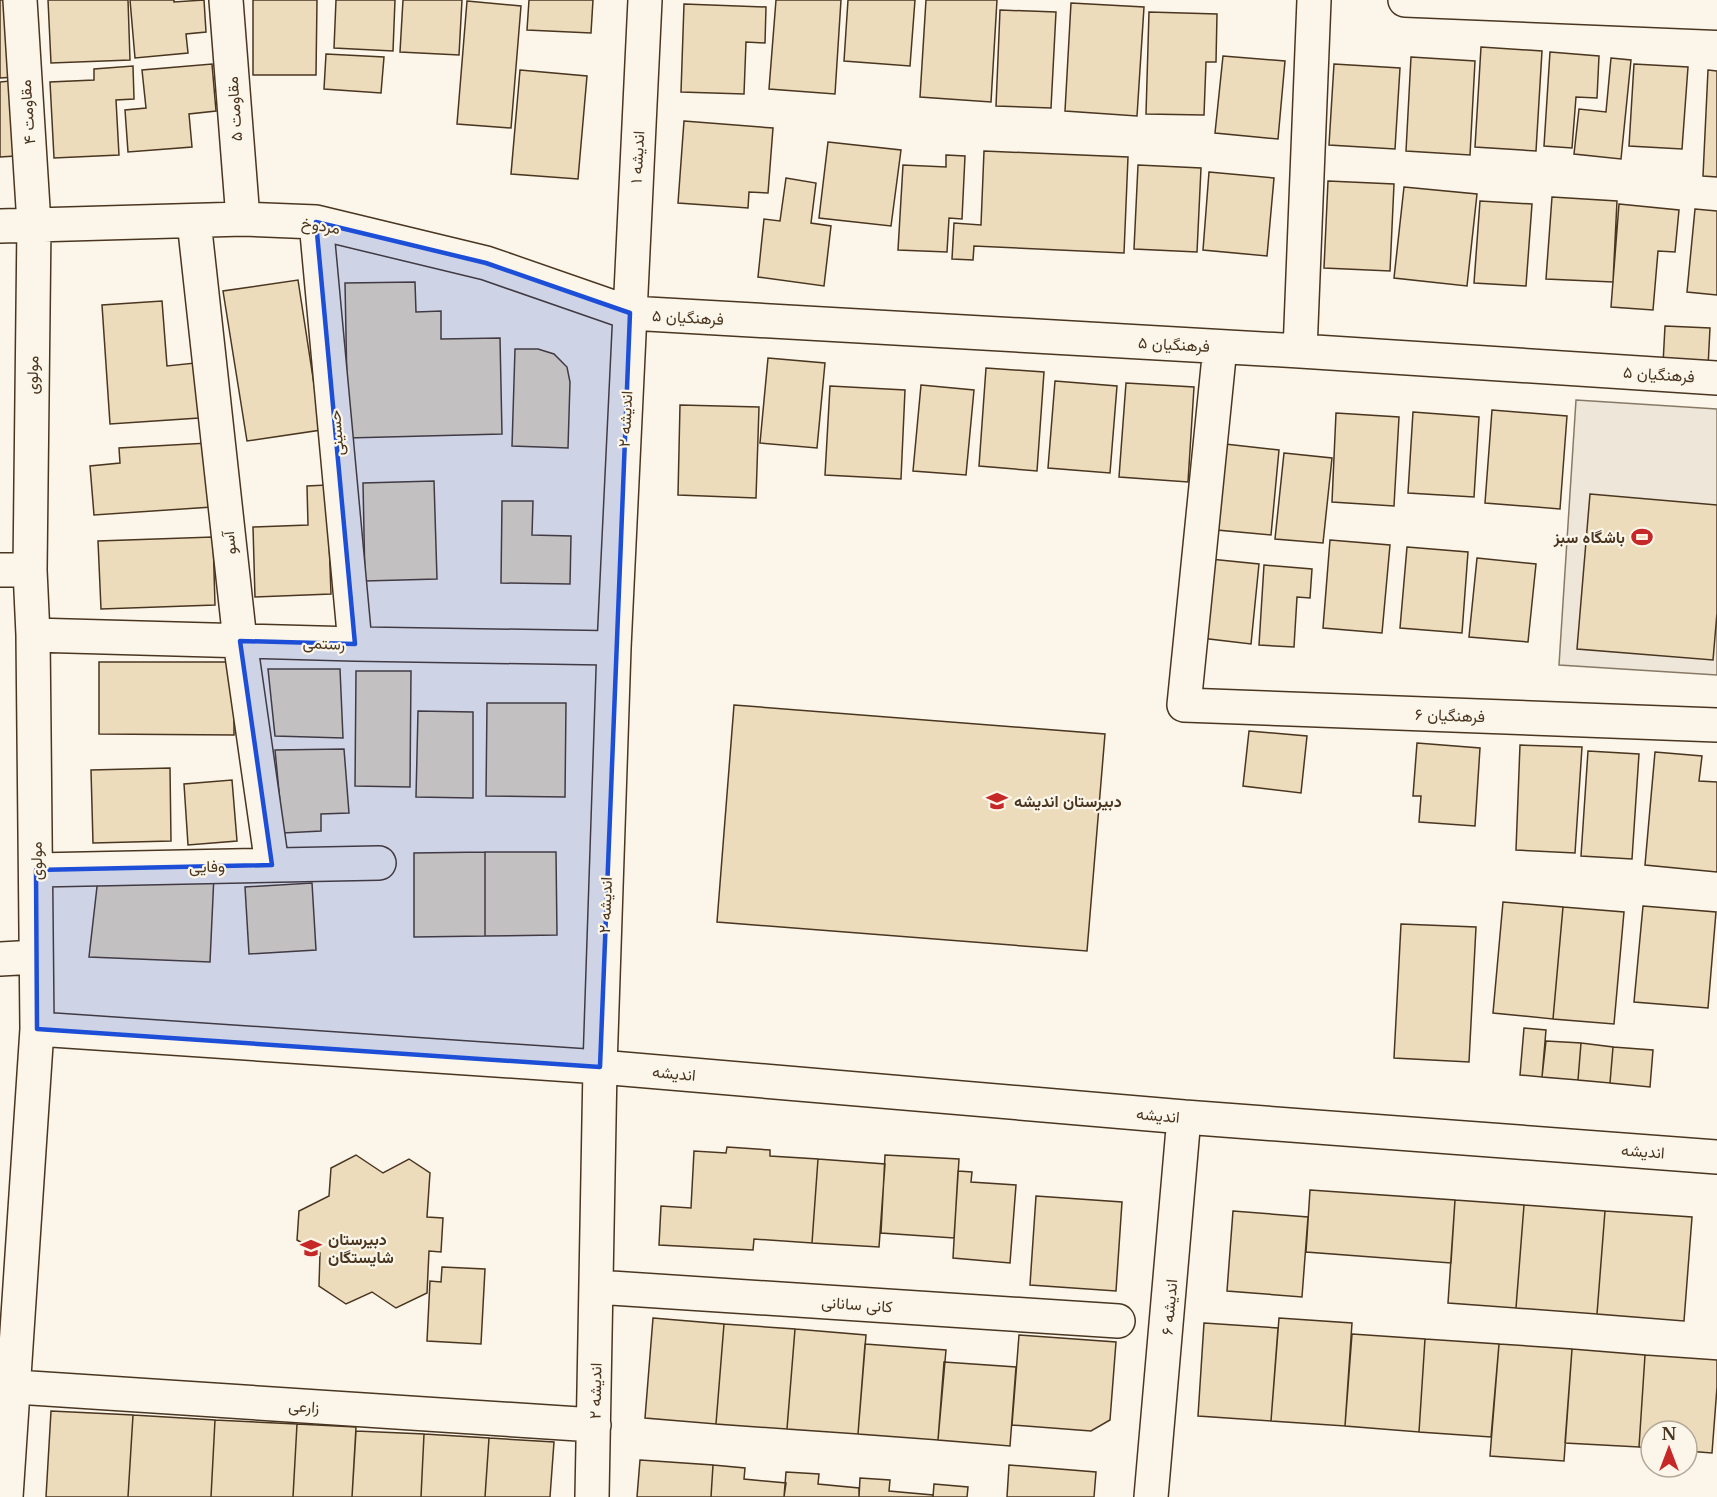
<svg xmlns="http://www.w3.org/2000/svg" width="1717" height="1497" font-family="'Libre Baskerville',Vazirmatn,serif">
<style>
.green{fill:#ede6d9;stroke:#887966;stroke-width:1.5}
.building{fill:#ecdcbc;stroke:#4a3520;stroke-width:1.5}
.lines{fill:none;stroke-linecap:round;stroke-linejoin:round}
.minor-casing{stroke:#4a3520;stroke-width:36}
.minor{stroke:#fbf6e9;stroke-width:33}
.marked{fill:#1d4ed8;fill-opacity:0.2;stroke:#1d4ed8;stroke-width:4.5;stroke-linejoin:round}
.labels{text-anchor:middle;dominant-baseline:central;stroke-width:4.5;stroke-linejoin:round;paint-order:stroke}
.street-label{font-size:16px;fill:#4a3520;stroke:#fbf6e9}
.poi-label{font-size:16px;font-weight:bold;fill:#4a3520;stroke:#fbf6e9;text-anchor:start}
</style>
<rect width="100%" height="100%" fill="#fbf6e9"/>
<!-- green -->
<path class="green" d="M1576 400 1717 409V675L1559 665Z"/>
<!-- building -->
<path class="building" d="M0 0H12L15 77 0 78Z
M48 0H128L130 60 51 63Z
M130 0H174V2L204 0 206 32 186 34 188 53 135 58Z
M253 0H317L316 75H253Z
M336 0H395L393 51 334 48Z
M403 0H462L459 55 400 52Z
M529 0H593L591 33 527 30Z
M776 0H841L835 94 769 89Z
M848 0H915L910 66 844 61Z
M926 0H997L991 102 920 97Z
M467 1 521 6 511 128 457 124Z
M1071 3 1144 7 1137 116 1065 111Z
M684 4 766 7 765 43 746 42 744 94 681 92Z
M1000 10 1056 12 1051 108 996 106Z
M1149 12 1217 14 1216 62H1206L1204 115 1146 114Z
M1481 47 1542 51 1536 151 1475 147Z
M1550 52 1599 56 1597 98 1576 97 1572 148 1544 146Z
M326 54 384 57 381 93 324 89Z
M1223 56 1285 61 1278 139 1215 133Z
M1411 57 1475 61 1470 155 1406 151Z
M1611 58 1631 60 1621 159 1574 154 1579 109 1606 112Z
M212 64 216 111 189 114 192 147 128 152 125 110 146 108 142 70Z
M1334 64 1400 68 1395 149 1329 145Z
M1634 64 1688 67 1682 149 1629 146Z
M133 66 134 99 116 100 119 155 54 158 50 82 94 80V69Z
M520 70 587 76 578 179 511 174Z
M1708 70 1717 71V177L1703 176Z
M10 81 15 156 0 157V82Z
M684 121 773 128 768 193 749 192 748 208 678 203Z
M828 142 901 150 891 226 819 218Z
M984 151 1128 157 1124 253 974 246 973 260 952 259 954 223 981 225Z
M946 155 965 156 962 219 949 218 947 252 898 250 903 165 946 167Z
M1138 165 1201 168 1197 252 1134 249Z
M1209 172 1274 178 1267 256 1203 250Z
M786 178 816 183 811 223 831 226 824 286 758 277 764 219 780 221Z
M1328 181 1394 184 1390 271 1324 268Z
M1404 187 1477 194 1467 286 1394 278Z
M1552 197 1617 201 1613 282 1546 279Z
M1480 201 1532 204 1526 286 1474 283Z
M1619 204 1679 210 1675 252 1658 251 1653 310 1611 307Z
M1695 209 1717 211V295L1687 292Z
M298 280 321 430 247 441 223 291Z
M415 282 416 312 441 311V339L500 338 502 434 348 438 345 283Z
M162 301 167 366 195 363 199 418 110 424 102 305Z
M1665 326 1710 328 1708 367 1663 364Z
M515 349H538L554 354 567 367 570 382 568 448 512 446Z
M768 358 825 363 817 448 760 443Z
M986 368 1044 372 1037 471 979 466Z
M1055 381 1117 386 1110 473 1048 468Z
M1126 383 1194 387 1188 482 1119 477Z
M921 385 974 390 966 475 913 471Z
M830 386 905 390 901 479 825 475Z
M680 405 759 407 756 498 678 495Z
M1492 410 1567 416 1560 509 1485 503Z
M1413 412 1479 417 1474 497 1408 493Z
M1336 413 1399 417 1394 506 1332 502Z
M208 443 212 507 94 515 90 466 120 463 119 448Z
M1225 444 1279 450 1271 535 1217 530Z
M1284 453 1332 458 1323 543 1275 539Z
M434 481 437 579 365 581 363 483Z
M327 485 331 594 255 597 253 527 308 525 307 486Z
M1590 494 1717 505V613L1713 660 1577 649Z
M502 501H533L532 535 571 536 570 584 501 583Z
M213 537 215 605 101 609 98 541Z
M1330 540 1390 545 1382 633 1323 628Z
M1407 547 1468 552 1462 633 1400 628Z
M1477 558 1536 564 1528 642 1469 637Z
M1210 559 1259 564 1251 644 1201 638Z
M1264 565 1312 569 1310 598 1297 597 1294 647 1259 645Z
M99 662H234V735L99 734Z
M268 669H340L343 738 275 736Z
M356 671H411L410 787 355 786Z
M487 703H566L565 797 486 796Z
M734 705 1105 734 1087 951 717 922Z
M418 711 473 712V798L416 797Z
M1249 731 1307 736 1301 793 1243 786Z
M1417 743 1480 748 1475 826 1419 822 1421 796H1413Z
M1520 745 1582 747 1575 853 1516 850Z
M344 749 349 813 321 814V831L283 833 275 750Z
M1588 751 1639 754 1632 859 1581 856Z
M1655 752 1702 756 1699 781 1717 782V872L1645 865Z
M170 768 171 841 93 843 91 770Z
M232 780 237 841 188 845 184 784Z
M485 852H556L557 935 485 936Z
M485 852V936L414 937V853Z
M214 875 210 962 89 957 98 878Z
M312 883 316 950 249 954 245 887Z
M1503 902 1563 907 1553 1019 1493 1013Z
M1643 906 1716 912 1708 1008 1634 1002Z
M1563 907 1624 912 1614 1024 1553 1019Z
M1401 924 1476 927 1469 1062 1394 1058Z
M1524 1028 1546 1030 1542 1077 1520 1075Z
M1546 1041 1581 1043 1578 1080 1542 1077Z
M1581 1043 1613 1047 1610 1083 1578 1080Z
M1613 1047 1653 1050 1650 1087 1610 1083Z
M727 1147 770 1150V1156L818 1159 812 1243 754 1239 753 1250 659 1245 661 1206 691 1208 694 1151 726 1153Z
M356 1155 383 1173 409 1159 430 1173 427 1217 443 1218 441 1252 429 1251 427 1293 396 1308 372 1292 346 1304 319 1286 320 1253 297 1240 299 1211 329 1196 331 1168Z
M885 1155 959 1159 954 1238 881 1233Z
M818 1159 885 1164 879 1247 812 1243Z
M958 1171 972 1172 971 1182 1016 1185 1010 1263 953 1258Z
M1310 1190 1455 1200 1451 1263 1306 1252Z
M1036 1196 1122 1202 1116 1291 1030 1285Z
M1455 1200 1524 1205 1516 1308 1448 1303Z
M1524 1205 1605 1211 1597 1314 1516 1308Z
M1233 1211 1308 1217 1302 1297 1227 1291Z
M1605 1211 1692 1217 1684 1321 1597 1314Z
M442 1267 485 1269 481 1344 427 1341 430 1281 441 1282Z
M653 1318 724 1324 716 1424 645 1418Z
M1279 1318 1352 1323 1345 1426 1271 1421Z
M1204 1323 1278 1328 1271 1421 1198 1416Z
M724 1324 795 1329 787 1429 716 1424Z
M795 1329 866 1335 858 1434 787 1429Z
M1352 1334 1425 1339 1419 1432 1345 1426Z
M1019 1335 1116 1342 1110 1420 1091 1431 1012 1425Z
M1425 1339 1499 1344 1491 1437 1419 1432Z
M865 1344 946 1350 938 1440 858 1434Z
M1499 1344 1572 1349 1564 1461 1490 1456Z
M1572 1349 1645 1355 1639 1447 1565 1443Z
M1645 1355 1717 1360V1387L1712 1453 1687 1451V1431H1651V1448L1639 1447Z
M944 1362 1016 1367 1010 1446 938 1440Z
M51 1411 133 1415 128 1497H46Z
M133 1415 215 1420 211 1497H128Z
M215 1420 297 1424 293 1497H211Z
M297 1424 356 1427 352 1497H293Z
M356 1431 424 1434 421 1497H352Z
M424 1434 489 1438 485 1497H421Z
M489 1438 554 1442 550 1497H485Z
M640 1460 713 1465 711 1497H637Z
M713 1465 745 1468 744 1479 786 1483 784 1497H711Z
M1009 1465 1096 1472 1094 1497H1007Z
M786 1472 819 1474 818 1484 859 1488V1497H784Z
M860 1478 890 1480 889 1491 933 1495V1497H859Z
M934 1484 968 1487 967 1497H933Z"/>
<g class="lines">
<defs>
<path id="minor" d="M226 0 243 219
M1405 0 1717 13
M194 221 240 641 272 865
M316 222 355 644
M0 226 243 219 316 222 486 263 630 313 1300 351 1717 378
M1220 347 1184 705 1717 725
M1300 351 1314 0
M0 570H30
M33 635 355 644 614 648
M36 870 379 863
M0 959 36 957
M37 1029 600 1067 1184 1117 1717 1157
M596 1287 1118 1321
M0 1386 594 1425
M6 1497 37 1029 33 635 30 570 34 224 20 0
M592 1497 600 1067 614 648 645 0
M1151 1497 1184 1117"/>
</defs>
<!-- minor casing -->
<use href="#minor" class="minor-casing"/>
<!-- minor -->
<use href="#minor" class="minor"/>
</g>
<!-- marked area -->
<path class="marked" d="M316 222 486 263 630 313 600 1067 37 1029 36 870 272 865 240 641 355 644Z"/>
<!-- icons -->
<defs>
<symbol id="stadium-bare" viewBox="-9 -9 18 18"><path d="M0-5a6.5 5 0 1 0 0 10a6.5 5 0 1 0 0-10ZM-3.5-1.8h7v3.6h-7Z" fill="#c62828" stroke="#fbf6e9" stroke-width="2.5" paint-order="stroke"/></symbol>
<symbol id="school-bare" viewBox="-9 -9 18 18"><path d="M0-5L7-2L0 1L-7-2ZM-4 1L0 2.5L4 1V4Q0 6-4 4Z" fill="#c62828" stroke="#fbf6e9" stroke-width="2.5" paint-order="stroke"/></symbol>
</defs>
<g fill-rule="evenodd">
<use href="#stadium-bare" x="1627" y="522" width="30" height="30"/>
<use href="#school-bare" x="982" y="786" width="30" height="30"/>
<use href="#school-bare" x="296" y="1233" width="30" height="30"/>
</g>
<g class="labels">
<!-- street labels -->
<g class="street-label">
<text transform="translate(234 109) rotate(-94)">مقاومت ۵</text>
<text transform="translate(27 112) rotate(-94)">مقاومت ۴</text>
<text transform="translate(637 157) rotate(-87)">اندیشه ۱</text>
<text transform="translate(321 225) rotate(9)">مردوخ</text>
<text transform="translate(688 317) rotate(3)">فرهنگیان ۵</text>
<text transform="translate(1174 344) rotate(3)">فرهنگیان ۵</text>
<text transform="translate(1659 374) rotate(4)">فرهنگیان ۵</text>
<text transform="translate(32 375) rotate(-89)">مولوی</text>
<text transform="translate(625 419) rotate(-87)">اندیشه ۲</text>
<text transform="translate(336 433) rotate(-95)">حسینی</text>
<text transform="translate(229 543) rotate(-96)">آسو</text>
<text transform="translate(324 643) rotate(2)">رستمی</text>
<text transform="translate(1450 715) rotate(2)">فرهنگیان ۶</text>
<text transform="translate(36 861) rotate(-91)">مولوی</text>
<text transform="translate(207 866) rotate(-1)">وفایی</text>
<text transform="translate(605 905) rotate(-88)">اندیشه ۲</text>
<text transform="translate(674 1073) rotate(5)">اندیشه</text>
<text transform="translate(1158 1115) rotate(5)">اندیشه</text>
<text transform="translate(1643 1151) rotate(4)">اندیشه</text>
<text transform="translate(857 1304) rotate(4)">کانی سانانی</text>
<text transform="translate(1169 1307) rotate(-85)">اندیشه ۶</text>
<text transform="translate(595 1391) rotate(-89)">اندیشه ۲</text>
<text transform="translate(304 1406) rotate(4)">زارعی</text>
</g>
<!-- poi labels -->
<g class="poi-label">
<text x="1625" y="537" text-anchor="end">باشگاه سبز</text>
<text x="1014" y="801">دبیرستان اندیشه</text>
<text x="328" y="1239">دبیرستان<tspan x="328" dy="18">شایستگان</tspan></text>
</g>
</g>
<!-- north arrow -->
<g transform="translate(1669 1449)"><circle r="28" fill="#fbf6e9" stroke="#b4a999" stroke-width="1.5"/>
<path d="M0-4.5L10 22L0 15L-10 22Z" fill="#c62828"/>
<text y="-9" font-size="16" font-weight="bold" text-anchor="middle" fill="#4a3520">N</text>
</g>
</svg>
